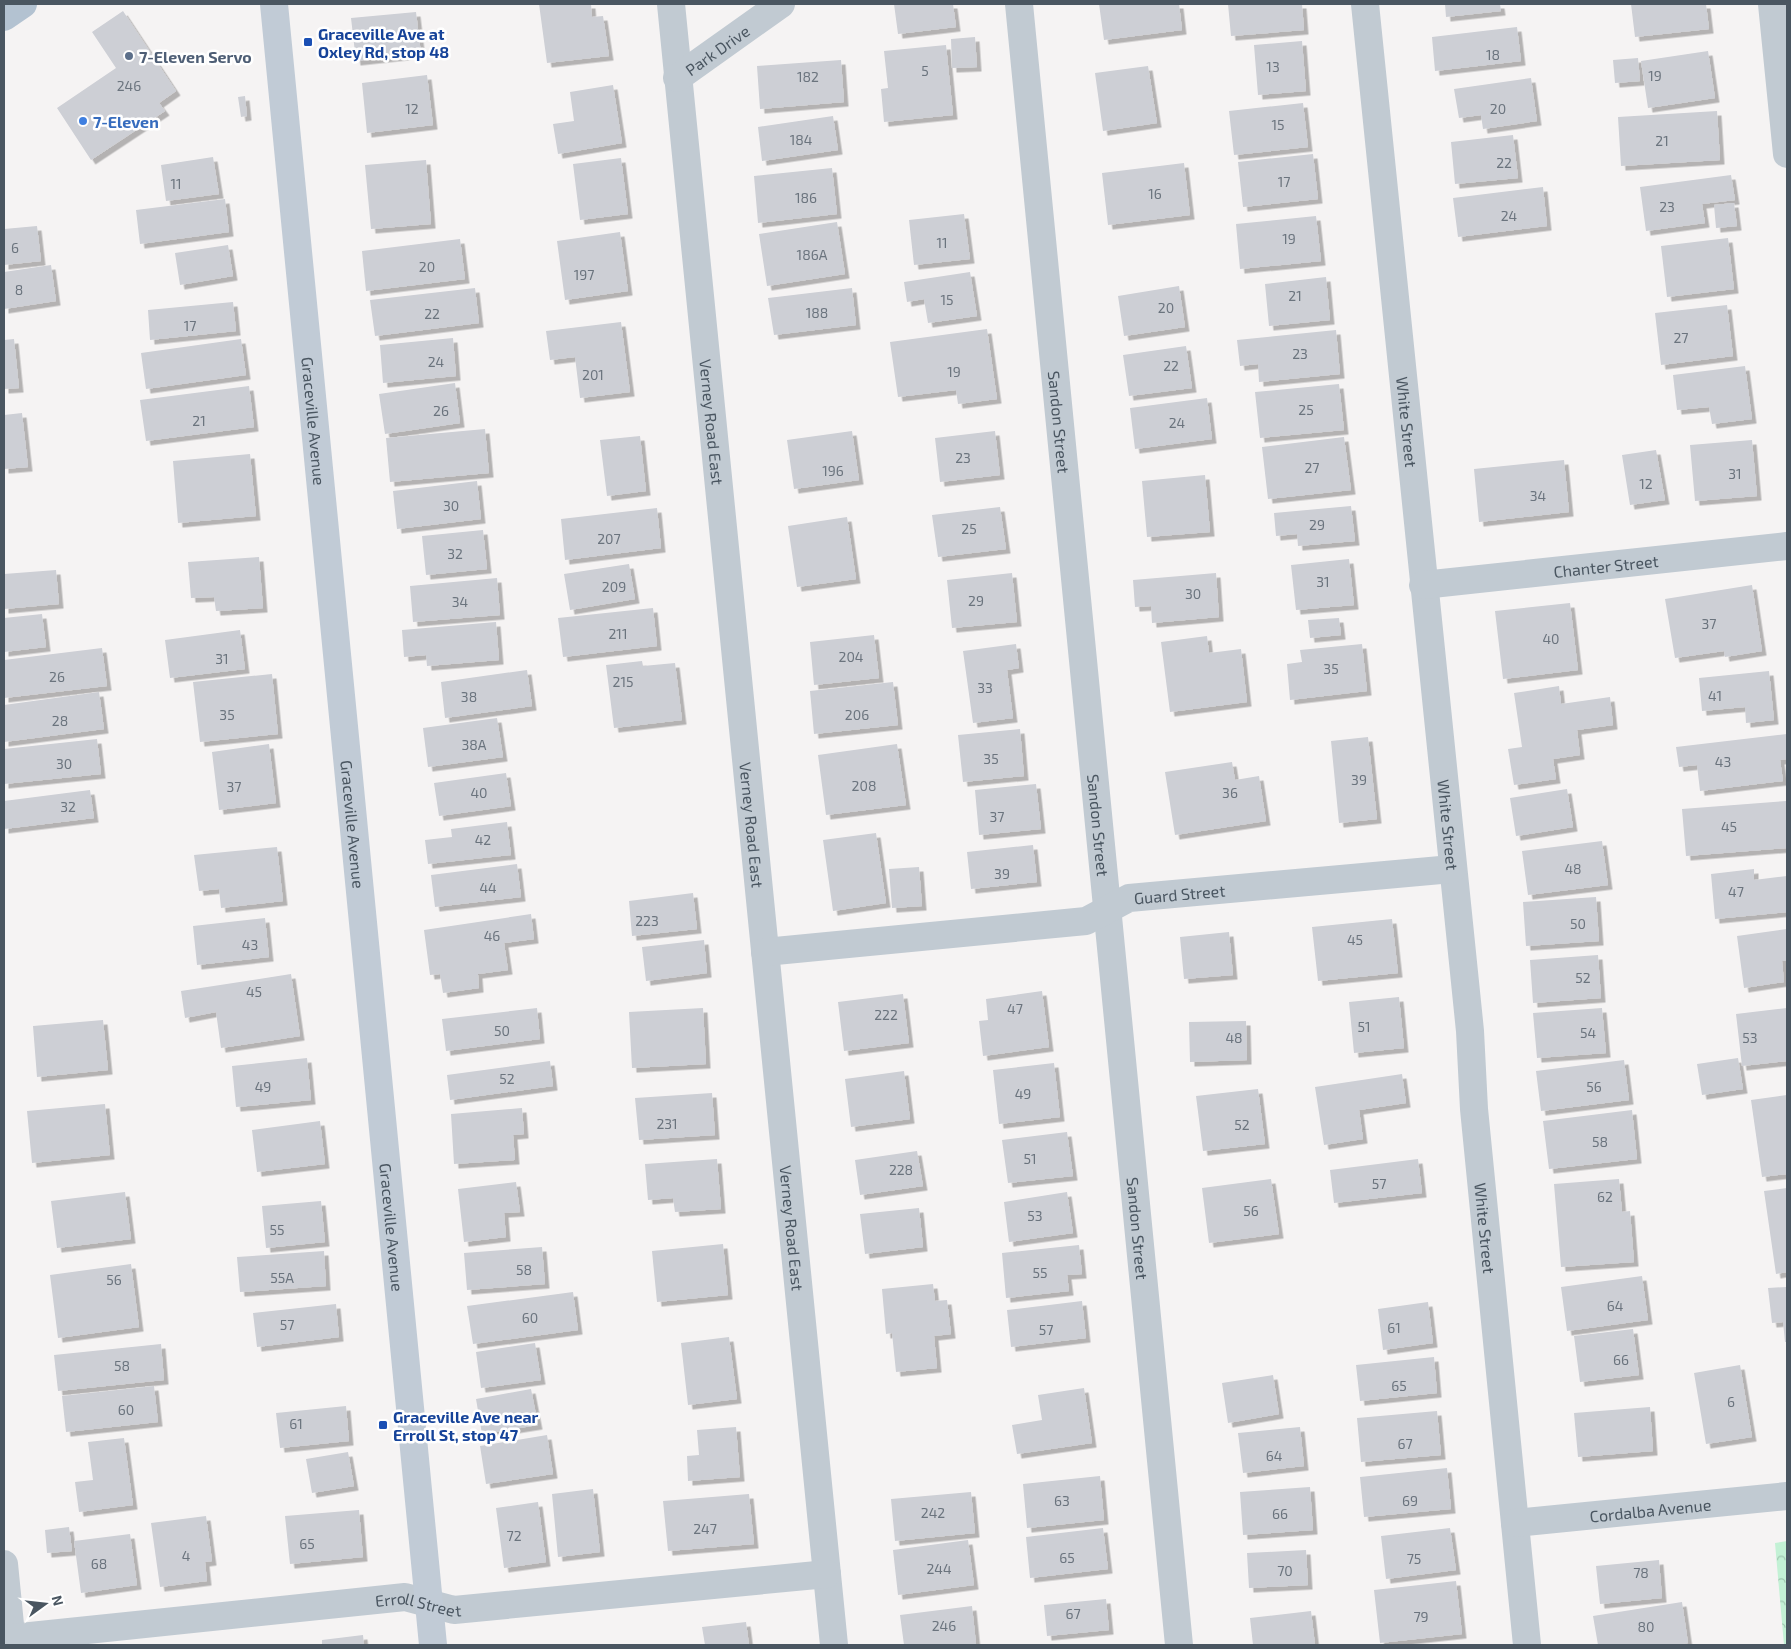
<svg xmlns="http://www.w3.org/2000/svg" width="1791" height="1649" font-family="'Exo 2',sans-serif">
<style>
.park{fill:url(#park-crowns)}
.building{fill:#cdcfd5;filter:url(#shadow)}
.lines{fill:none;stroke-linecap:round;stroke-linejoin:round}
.minor{stroke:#c1cad2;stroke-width:28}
.secondary{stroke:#c1cbd6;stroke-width:28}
.primary{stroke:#b3c2d1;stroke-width:28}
.transit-dot{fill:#1a4fb4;stroke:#fff;stroke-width:2}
.service-dot{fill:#5c6f8a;stroke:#fff;stroke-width:2}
.shop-dot{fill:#3f7fe0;stroke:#fff;stroke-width:2}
.labels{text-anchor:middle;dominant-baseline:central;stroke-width:5;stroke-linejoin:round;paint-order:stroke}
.number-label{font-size:14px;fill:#6b747e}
.transit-label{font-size:16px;font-weight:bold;fill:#164399;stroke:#fff;text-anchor:start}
.street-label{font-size:16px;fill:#4a5661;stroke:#fff}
.service-label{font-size:16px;font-weight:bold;fill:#4e5e75;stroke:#fff;text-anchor:start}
.shop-label{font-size:16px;font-weight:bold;fill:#366cbe;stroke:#fff;text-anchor:start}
</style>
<defs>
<pattern id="park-crowns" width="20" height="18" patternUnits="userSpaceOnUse" patternTransform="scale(1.25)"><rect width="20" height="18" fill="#c3f1d5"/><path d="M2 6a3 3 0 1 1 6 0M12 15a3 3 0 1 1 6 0" fill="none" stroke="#a0c6b0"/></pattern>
<filter id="shadow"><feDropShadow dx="4.5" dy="4.5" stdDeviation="0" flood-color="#0004"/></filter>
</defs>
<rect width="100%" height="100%" fill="#f5f3f3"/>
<!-- park -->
<path class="park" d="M1787 1541V1645H1784L1775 1543Z"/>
<!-- building -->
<path class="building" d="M539 4H591L592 17 603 16 609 56 547 63Z
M894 4H953L956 27 898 34Z
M1099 4H1179L1182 30 1104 40Z
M1228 4H1302L1304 30 1231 36Z
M1445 4H1500L1501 11 1446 17Z
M1631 4H1706L1709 29 1635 37Z
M123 11 176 91 159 103 165 111 91 160 57 108 116 68 92 32Z
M416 12 421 54 356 61 351 18Z
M1517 27 1521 61 1435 71 1432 37Z
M975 37 977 67 952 68 951 39Z
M1302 41 1306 91 1258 95 1254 45Z
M946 45 953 115 884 122 881 89 888 88 884 51Z
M1708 51 1715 98 1648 108 1641 61Z
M1638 58 1640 81 1615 83 1613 60Z
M841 60 844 102 760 109 757 66Z
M1148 66 1157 123 1103 131 1095 73Z
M427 75 433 125 367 133 362 83Z
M1531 78 1537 121 1483 129 1481 115 1459 118 1454 89Z
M613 85 622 143 558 154 553 124 574 121 570 92Z
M245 96 247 116 241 117 238 97Z
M1303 103 1308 147 1234 155 1229 111Z
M1717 111 1720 160 1621 166 1618 117Z
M833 116 838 150 762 161 758 127Z
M1513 135 1518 178 1455 184 1451 142Z
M1313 154 1318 199 1243 207 1238 162Z
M213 157 219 194 166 201 161 165Z
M621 158 628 214 580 220 573 164Z
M426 160 431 224 371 229 365 165Z
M1184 163 1190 215 1108 225 1102 173Z
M832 168 837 214 758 223 754 176Z
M1731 175 1735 200 1702 204 1705 223 1646 231 1640 187Z
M1543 187 1547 226 1458 237 1453 198Z
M225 199 229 232 140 244 136 210Z
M1734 203 1737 226 1716 228 1714 205Z
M964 214 970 259 914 265 909 220Z
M1316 216 1321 261 1240 269 1236 224Z
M837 222 845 274 767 286 759 234Z
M37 226 41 261 4 265V229Z
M620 232 628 291 565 300 557 241Z
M1728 238 1734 289 1667 297 1661 246Z
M460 239 465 279 366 291 362 251Z
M228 245 233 276 180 285 175 253Z
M51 265 56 301 4 309V272Z
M970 272 977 316 928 323 924 299 907 302 904 282Z
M1326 277 1330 320 1269 326 1265 284Z
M1179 286 1185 327 1124 336 1118 296Z
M475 288 479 323 375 336 370 300Z
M852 288 856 325 774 335 768 298Z
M233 302 236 331 150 340 148 310Z
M1727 305 1733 356 1661 365 1655 313Z
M621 322 630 392 580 398 575 357 550 360 546 331Z
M987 329 997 399 958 404 956 390 898 397 890 342Z
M1336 330 1340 374 1259 382 1258 364 1240 366 1237 340Z
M453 338 456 376 383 383 380 345Z
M14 339 19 388 4 389V340Z
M241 339 246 375 146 389 141 353Z
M1186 346 1192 388 1129 396 1123 355Z
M1745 366 1752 419 1712 424 1709 407 1677 410 1673 375Z
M455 383 460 423 385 434 379 394Z
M1339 384 1344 430 1260 438 1255 392Z
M249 386 254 427 146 441 140 400Z
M1207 398 1212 439 1135 449 1130 408Z
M22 413 28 467 4 469V415Z
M485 429 489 473 390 482 386 438Z
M852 431 859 480 794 489 787 440Z
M995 431 1000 475 940 482 935 438Z
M640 436 646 491 607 496 600 440Z
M1344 437 1351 490 1268 499 1262 447Z
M1752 440 1757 496 1695 501 1690 445Z
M1656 450 1665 500 1630 505 1622 455Z
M250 454 256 516 178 523 173 461Z
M1564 460 1569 512 1479 522 1474 469Z
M1205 475 1210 532 1147 537 1142 481Z
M477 481 481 519 397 529 393 491Z
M1351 506 1355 541 1298 546 1297 534 1276 536 1274 513Z
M1000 507 1006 549 938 557 932 515Z
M657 508 661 548 565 560 561 519Z
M847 517 856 579 797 587 788 526Z
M483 530 487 569 426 575 422 536Z
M259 557 263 608 216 611 214 597 191 598 188 562Z
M1349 559 1354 605 1296 610 1291 565Z
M629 564 635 599 570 610 564 574Z
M56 570 59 604 4 609V574Z
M1012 573 1017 622 952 628 947 580Z
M1216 573 1219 617 1152 623 1151 606 1135 607 1133 580Z
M497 578 500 615 413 622 410 586Z
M1752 585 1762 651 1725 657 1724 651 1675 658 1665 599Z
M1570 603 1578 670 1503 679 1495 611Z
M653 608 657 646 563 657 558 618Z
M42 614 46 647 4 652V618Z
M1339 618 1341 635 1310 638 1308 620Z
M496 622 499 660 427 666 426 655 404 657 402 630Z
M240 630 245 669 170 678 165 640Z
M874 635 879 678 814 685 810 642Z
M1207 636 1209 653 1241 649 1247 702 1170 712 1161 642Z
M1016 644 1019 668 1007 670 1013 718 973 723 963 651Z
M1362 644 1367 691 1290 700 1287 664 1302 662 1300 650Z
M102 648 107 686 4 698V660Z
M642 661 643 666 675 663 682 720 614 728 606 665Z
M527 670 532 706 445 718 441 682Z
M1769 671 1774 720 1746 723 1745 707 1702 711 1699 678Z
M272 674 278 734 200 742 193 682Z
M893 682 898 725 814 734 810 691Z
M1559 686 1561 704 1610 697 1613 725 1577 730 1580 755 1553 759 1556 779 1514 785 1508 749 1522 747 1514 693Z
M99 692 104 729 4 742V705Z
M497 718 503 757 428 767 423 728Z
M1020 729 1024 776 963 782 958 735Z
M1787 734V759L1780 760 1783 781 1700 791 1697 765 1679 767 1676 747Z
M1368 737 1377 819 1339 823 1331 741Z
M97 739 101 774 4 784V749Z
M269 744 276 803 219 810 212 752Z
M897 744 906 805 826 815 818 755Z
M1232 762 1235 780 1259 776 1266 821 1175 835 1165 772Z
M506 773 511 806 439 816 434 783Z
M1036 784 1041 829 979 835 975 790Z
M1567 789 1573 827 1516 836 1510 798Z
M90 790 94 818 4 829V801Z
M1786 801 1787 848 1686 856 1682 809Z
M507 822 511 855 428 864 425 840 452 837 451 829Z
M876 833 886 903 833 911 823 840Z
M1602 841 1608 885 1528 895 1522 851Z
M1033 845 1037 882 971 889 967 852Z
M277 847 283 901 221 908 219 889 199 891 194 855Z
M517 864 521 897 435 907 431 875Z
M919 867 922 906 892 908 889 869Z
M1754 869V880L1787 876V912L1715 919 1711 874Z
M693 893 697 929 632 936 629 901Z
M1596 897 1599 941 1526 946 1523 902Z
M531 914 534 939 504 943 508 970 478 974 479 988 443 993 440 974 430 975 424 930Z
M265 918 269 957 197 965 193 926Z
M1392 919 1398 973 1318 981 1312 927Z
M1787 929V960L1782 961 1784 982 1744 988 1737 936Z
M1229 932 1233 975 1184 979 1180 937Z
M704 940 707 973 646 981 642 947Z
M1598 955 1601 998 1533 1003 1530 960Z
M291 974 300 1036 221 1048 216 1012 185 1018 181 991Z
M1042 991 1049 1047 983 1056 979 1021 988 1020 986 999Z
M903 994 909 1043 844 1051 838 1002Z
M1399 997 1404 1048 1354 1053 1349 1002Z
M537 1008 540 1039 446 1051 442 1019Z
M703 1008 706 1064 632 1068 629 1012Z
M1602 1008 1606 1053 1537 1058 1533 1013Z
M1787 1008V1061L1742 1066 1736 1014Z
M103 1020 108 1070 37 1077 33 1026Z
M1246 1021 1247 1060 1190 1062 1189 1022Z
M307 1058 311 1100 236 1107 232 1066Z
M1738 1058 1743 1089 1702 1095 1697 1064Z
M1624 1060 1629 1100 1541 1111 1536 1071Z
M550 1061 553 1086 450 1100 447 1075Z
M1054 1063 1060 1117 999 1124 993 1070Z
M904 1071 910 1119 851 1127 845 1079Z
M1402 1074 1406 1103 1359 1110 1363 1139 1324 1145 1315 1087Z
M1258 1089 1265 1144 1203 1151 1196 1096Z
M712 1093 715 1135 639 1140 635 1098Z
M1787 1095V1174L1762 1177 1751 1100Z
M105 1104 110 1155 32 1163 27 1111Z
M522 1108 524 1134 513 1135 515 1160 454 1164 451 1114Z
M1632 1110 1637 1159 1549 1169 1543 1121Z
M320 1121 325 1164 257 1172 252 1130Z
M1067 1132 1073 1176 1008 1183 1002 1140Z
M917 1151 923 1186 860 1195 855 1160Z
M717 1159 721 1209 675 1212 673 1198 648 1200 645 1164Z
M1418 1159 1422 1193 1334 1203 1330 1170Z
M1271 1179 1279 1234 1209 1243 1202 1188Z
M1619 1179 1622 1212 1630 1211 1634 1262 1561 1267 1554 1184Z
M516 1182 520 1212 504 1213 506 1237 464 1242 458 1189Z
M1787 1188V1272L1776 1274 1764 1191Z
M125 1192 131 1239 57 1248 51 1201Z
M1067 1192 1073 1233 1009 1242 1004 1202Z
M321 1201 325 1242 266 1248 262 1206Z
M919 1208 923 1247 865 1254 860 1214Z
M723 1244 728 1295 657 1302 652 1251Z
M1079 1245 1082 1274 1067 1275 1069 1291 1006 1298 1002 1253Z
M542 1247 545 1284 467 1290 464 1253Z
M324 1251 326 1286 240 1292 237 1257Z
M131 1264 139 1327 58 1338 50 1275Z
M1642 1276 1648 1320 1567 1331 1561 1287Z
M933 1284 935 1301 947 1300 951 1334 934 1336 937 1368 896 1372 892 1333 886 1334 882 1289Z
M1787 1287V1342H1785L1783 1322 1772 1323 1768 1288Z
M573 1292 578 1330 473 1344 467 1306Z
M1082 1301 1086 1338 1011 1347 1007 1310Z
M1428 1302 1433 1343 1383 1350 1378 1309Z
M336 1304 339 1337 257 1347 253 1313Z
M1633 1329 1639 1375 1580 1382 1574 1336Z
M729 1337 737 1399 688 1405 681 1343Z
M535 1343 541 1380 481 1388 476 1352Z
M161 1344 164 1380 58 1391 54 1355Z
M1434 1357 1437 1393 1360 1401 1356 1365Z
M1740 1365 1752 1437 1706 1444 1694 1373Z
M1273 1375 1279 1414 1228 1423 1222 1383Z
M154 1386 158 1422 66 1432 62 1396Z
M1084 1388 1092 1443 1017 1454 1012 1425 1042 1420 1038 1395Z
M531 1389 538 1425 482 1434 476 1399Z
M346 1406 349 1441 280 1448 276 1413Z
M1650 1407 1653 1451 1578 1457 1574 1413Z
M1437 1411 1441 1455 1361 1462 1357 1418Z
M736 1427 740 1477 688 1481 687 1456 699 1455 697 1430Z
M1300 1427 1304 1466 1243 1473 1238 1433Z
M547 1435 553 1474 486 1484 480 1446Z
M124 1438 133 1505 79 1512 75 1482 93 1480 88 1442Z
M348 1452 354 1486 312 1493 306 1459Z
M1447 1468 1451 1509 1364 1517 1360 1477Z
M1100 1476 1104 1520 1027 1528 1023 1484Z
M1310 1487 1313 1530 1243 1535 1240 1492Z
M593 1489 600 1552 558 1557 552 1494Z
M971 1492 975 1533 895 1541 891 1499Z
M749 1494 754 1544 668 1551 663 1501Z
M538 1502 546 1562 504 1568 496 1508Z
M359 1510 363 1557 290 1564 285 1516Z
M206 1516 212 1561 205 1562 207 1581 160 1587 151 1523Z
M69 1527 72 1551 47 1553 45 1530Z
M1103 1528 1108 1569 1030 1578 1026 1537Z
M1450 1528 1456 1570 1386 1579 1381 1536Z
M130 1534 137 1585 81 1593 74 1541Z
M968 1540 974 1585 898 1595 893 1550Z
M1306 1550 1308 1585 1249 1588 1247 1553Z
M1659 1560 1662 1598 1600 1604 1596 1566Z
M1456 1581 1462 1634 1380 1643 1374 1590Z
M1106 1599 1109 1630 1047 1636 1044 1605Z
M1682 1602 1688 1643 1676 1645H1598L1593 1616Z
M972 1606 976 1644 962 1645H904L900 1615Z
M1311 1611 1315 1645H1253L1250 1618Z
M746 1622 749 1645H705L702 1627Z
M363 1635 364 1645H322V1640Z"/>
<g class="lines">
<!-- minor -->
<g class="minor">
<path id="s1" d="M671 4 834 1645"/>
<path id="s2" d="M1019 4 1179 1645"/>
<path id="s3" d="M1365 4 1470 1031 1474 1109 1527 1645"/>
<path d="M1772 4 1787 154"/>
<path id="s4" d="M677 78 781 4"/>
<path id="s5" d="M1423 585 1787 546"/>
<path id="s6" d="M765 952 1086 921 1129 898 1452 869"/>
<path id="s7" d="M1515 1523 1787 1496"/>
<path d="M4 1564 12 1645"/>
<path id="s8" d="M11 1638 405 1597 454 1610 827 1574"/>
</g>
<!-- secondary -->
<path class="secondary" id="s9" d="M274 4 433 1645"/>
<!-- primary -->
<path class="primary" d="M4 17 23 4"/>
</g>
<!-- markers -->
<g class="transit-dot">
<rect x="303" y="37" width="10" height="10" rx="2.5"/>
<rect x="378" y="1420" width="10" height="10" rx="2.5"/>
</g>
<circle class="service-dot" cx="129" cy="56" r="5"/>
<circle class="shop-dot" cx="83" cy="121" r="5"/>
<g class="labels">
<!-- number labels -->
<g class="number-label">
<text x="1493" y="54">18</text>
<text x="1273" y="66">13</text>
<text x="925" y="70">5</text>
<text x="1655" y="75">19</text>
<text x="808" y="76">182</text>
<text x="129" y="85">246</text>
<text x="412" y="108">12</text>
<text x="1498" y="108">20</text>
<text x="1278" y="124">15</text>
<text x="801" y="139">184</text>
<text x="1662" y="140">21</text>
<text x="1504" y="162">22</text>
<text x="1284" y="181">17</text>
<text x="176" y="183">11</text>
<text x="1155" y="193">16</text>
<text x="806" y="197">186</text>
<text x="1667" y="206">23</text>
<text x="1509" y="215">24</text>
<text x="1289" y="238">19</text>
<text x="942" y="242">11</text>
<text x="15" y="247">6</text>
<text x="812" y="254">186A</text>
<text x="427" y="266">20</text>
<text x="584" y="274">197</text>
<text x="19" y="289">8</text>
<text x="1295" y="295">21</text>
<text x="947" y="299">15</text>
<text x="1166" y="307">20</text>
<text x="817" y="312">188</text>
<text x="432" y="313">22</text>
<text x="190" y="325">17</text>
<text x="1681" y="337">27</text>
<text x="1300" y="353">23</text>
<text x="436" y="361">24</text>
<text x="1171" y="365">22</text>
<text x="954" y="371">19</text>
<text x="593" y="374">201</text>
<text x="1306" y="409">25</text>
<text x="441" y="410">26</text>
<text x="199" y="420">21</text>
<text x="1177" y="422">24</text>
<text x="963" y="457">23</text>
<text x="1312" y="467">27</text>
<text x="833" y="470">196</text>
<text x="1735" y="473">31</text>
<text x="1646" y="483">12</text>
<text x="1538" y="495">34</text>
<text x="451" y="505">30</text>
<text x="1317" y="524">29</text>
<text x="969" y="528">25</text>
<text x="609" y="538">207</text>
<text x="455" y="553">32</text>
<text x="1323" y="581">31</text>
<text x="614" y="586">209</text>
<text x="1193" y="593">30</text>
<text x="976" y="600">29</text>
<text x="460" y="601">34</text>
<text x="1709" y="623">37</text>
<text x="618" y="633">211</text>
<text x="1551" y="638">40</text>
<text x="851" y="656">204</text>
<text x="222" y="658">31</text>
<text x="1331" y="668">35</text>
<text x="57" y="676">26</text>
<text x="623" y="681">215</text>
<text x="985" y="687">33</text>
<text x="1715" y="695">41</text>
<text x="469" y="696">38</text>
<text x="227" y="714">35</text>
<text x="857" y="714">206</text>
<text x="60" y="720">28</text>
<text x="474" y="744">38A</text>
<text x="991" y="758">35</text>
<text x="1723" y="761">43</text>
<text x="64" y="763">30</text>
<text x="1359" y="779">39</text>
<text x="864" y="785">208</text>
<text x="234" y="786">37</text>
<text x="479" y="792">40</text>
<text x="1230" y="792">36</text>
<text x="68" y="806">32</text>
<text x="997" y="816">37</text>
<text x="1729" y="826">45</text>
<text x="483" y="839">42</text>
<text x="1573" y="868">48</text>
<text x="1002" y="873">39</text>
<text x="488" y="887">44</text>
<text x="1736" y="891">47</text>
<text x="647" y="920">223</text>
<text x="1578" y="923">50</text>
<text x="492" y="935">46</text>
<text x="1355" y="939">45</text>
<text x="250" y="944">43</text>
<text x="1583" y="977">52</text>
<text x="254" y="991">45</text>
<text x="1015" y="1008">47</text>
<text x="886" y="1014">222</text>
<text x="1364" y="1026">51</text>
<text x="502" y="1030">50</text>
<text x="1588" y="1032">54</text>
<text x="1234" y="1037">48</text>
<text x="1750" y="1037">53</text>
<text x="507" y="1078">52</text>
<text x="263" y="1086">49</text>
<text x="1594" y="1086">56</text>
<text x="1023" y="1093">49</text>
<text x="667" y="1123">231</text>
<text x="1242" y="1124">52</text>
<text x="1600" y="1141">58</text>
<text x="1030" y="1158">51</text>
<text x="901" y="1169">228</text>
<text x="1379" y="1183">57</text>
<text x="1605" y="1196">62</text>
<text x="1251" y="1210">56</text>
<text x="1035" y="1215">53</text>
<text x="277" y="1229">55</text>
<text x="524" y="1269">58</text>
<text x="1040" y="1272">55</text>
<text x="282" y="1277">55A</text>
<text x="114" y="1279">56</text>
<text x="1615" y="1305">64</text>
<text x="530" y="1317">60</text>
<text x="287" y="1324">57</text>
<text x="1394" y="1327">61</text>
<text x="1046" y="1329">57</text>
<text x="1621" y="1359">66</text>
<text x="122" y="1365">58</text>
<text x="1399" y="1385">65</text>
<text x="1731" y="1401">6</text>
<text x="126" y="1409">60</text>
<text x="296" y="1423">61</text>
<text x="1405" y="1443">67</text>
<text x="1274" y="1455">64</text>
<text x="1062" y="1500">63</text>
<text x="1410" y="1500">69</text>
<text x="933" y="1512">242</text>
<text x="1280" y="1513">66</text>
<text x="705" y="1528">247</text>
<text x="514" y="1535">72</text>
<text x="307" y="1543">65</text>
<text x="186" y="1555">4</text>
<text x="1067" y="1557">65</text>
<text x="1414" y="1558">75</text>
<text x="99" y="1563">68</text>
<text x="939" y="1568">244</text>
<text x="1285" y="1570">70</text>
<text x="1641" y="1572">78</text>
<text x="1073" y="1613">67</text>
<text x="1421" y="1616">79</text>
<text x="944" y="1625">246</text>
<text x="1646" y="1626">80</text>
</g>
<!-- transit labels -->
<g class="transit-label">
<text x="318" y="33">Graceville Ave at<tspan x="318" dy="18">Oxley Rd, stop 48</tspan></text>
<text x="393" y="1416">Graceville Ave near<tspan x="393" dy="18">Erroll St, stop 47</tspan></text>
</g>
<!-- street labels -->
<g class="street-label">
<text stroke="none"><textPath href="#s4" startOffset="49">Park Drive</textPath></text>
<text stroke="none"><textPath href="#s9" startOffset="419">Graceville Avenue</textPath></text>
<text stroke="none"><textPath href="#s2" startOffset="420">Sandon Street</textPath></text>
<text stroke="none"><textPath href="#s3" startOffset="420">White Street</textPath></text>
<text stroke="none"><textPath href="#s1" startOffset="420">Verney Road East</textPath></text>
<text stroke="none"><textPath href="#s5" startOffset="184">Chanter Street</textPath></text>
<text stroke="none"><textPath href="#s9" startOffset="824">Graceville Avenue</textPath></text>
<text stroke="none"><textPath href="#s1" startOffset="825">Verney Road East</textPath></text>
<text stroke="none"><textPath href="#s3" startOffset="825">White Street</textPath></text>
<text stroke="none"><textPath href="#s2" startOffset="825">Sandon Street</textPath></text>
<text stroke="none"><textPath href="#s6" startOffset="422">Guard Street</textPath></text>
<text stroke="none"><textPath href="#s1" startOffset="1230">Verney Road East</textPath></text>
<text stroke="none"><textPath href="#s9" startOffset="1229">Graceville Avenue</textPath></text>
<text stroke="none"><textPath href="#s2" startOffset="1230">Sandon Street</textPath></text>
<text stroke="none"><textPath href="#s3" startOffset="1230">White Street</textPath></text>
<text stroke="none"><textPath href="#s7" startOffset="136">Cordalba Avenue</textPath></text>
<text stroke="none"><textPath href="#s8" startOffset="410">Erroll Street</textPath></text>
</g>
<!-- service labels -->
<g class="service-label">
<text x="139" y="56">7-Eleven Servo</text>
</g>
<!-- shop labels -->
<g class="shop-label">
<text x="93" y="121">7-Eleven</text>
</g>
</g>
<!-- border -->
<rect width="1791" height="1649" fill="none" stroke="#4a5661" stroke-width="10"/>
<!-- north arrow -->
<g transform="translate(45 1604) rotate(75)" stroke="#ffffff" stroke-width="4" paint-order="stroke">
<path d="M0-4L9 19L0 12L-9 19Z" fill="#4a5661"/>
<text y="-8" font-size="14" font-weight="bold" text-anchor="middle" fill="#4a5661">N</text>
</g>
</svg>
